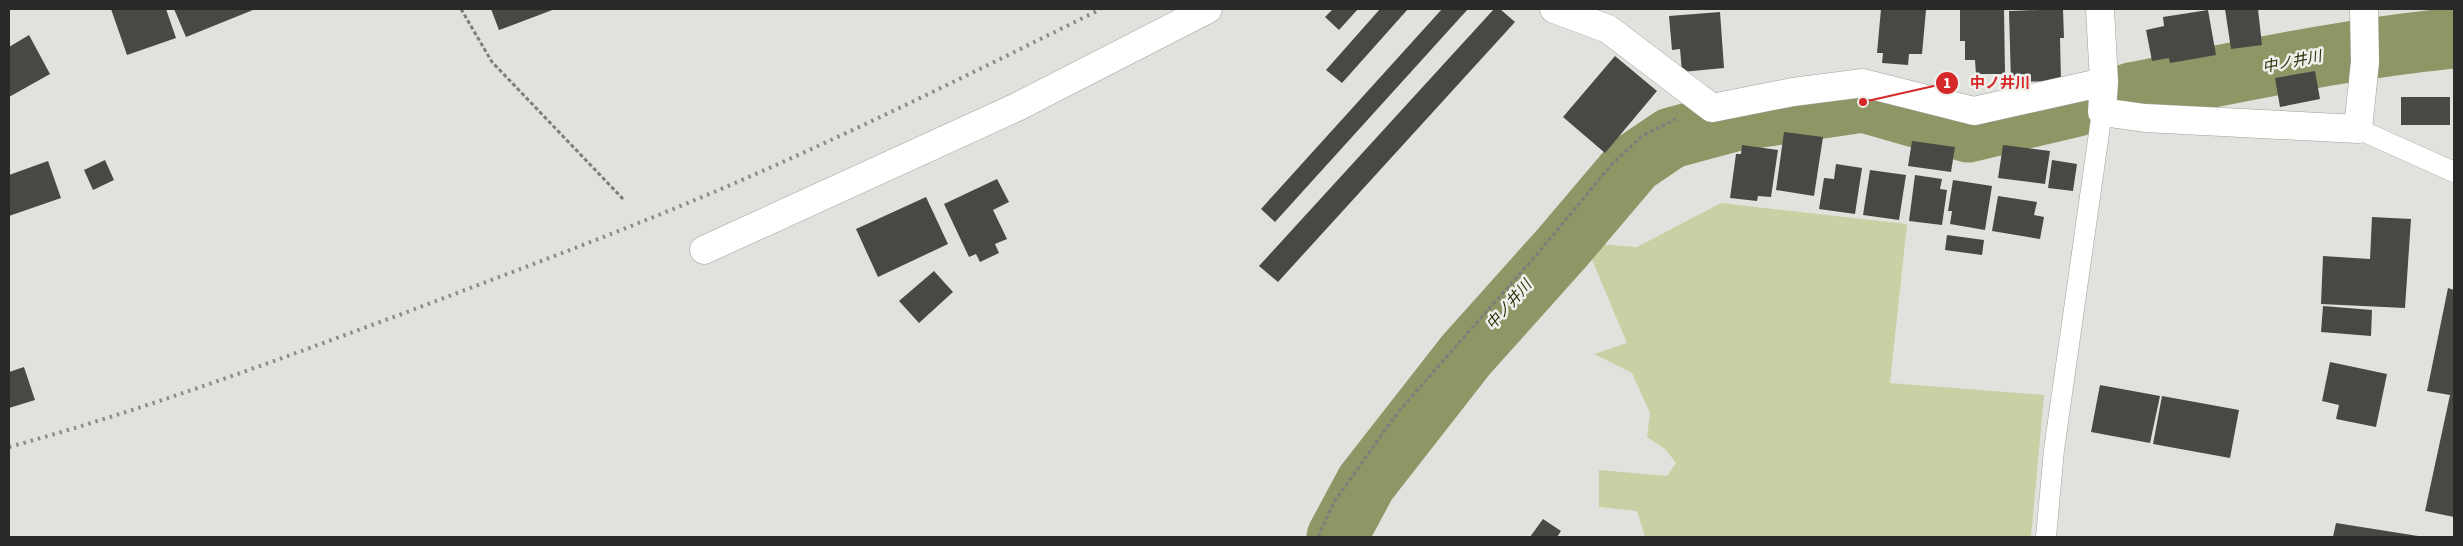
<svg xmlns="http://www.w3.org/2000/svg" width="2463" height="546" font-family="'Source Sans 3','Noto Sans JP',sans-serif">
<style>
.green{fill:#c8d0a4}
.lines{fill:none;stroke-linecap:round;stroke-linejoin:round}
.river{stroke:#8e9665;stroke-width:61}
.building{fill:#484945}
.lane-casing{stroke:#9f9f9b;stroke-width:21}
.street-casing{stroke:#9f9f9b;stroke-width:29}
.secondary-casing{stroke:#9f9f9b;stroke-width:29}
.path{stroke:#7e7e7c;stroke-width:3;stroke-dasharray:4 2.5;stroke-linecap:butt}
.lane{stroke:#fff;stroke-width:20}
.street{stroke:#fff;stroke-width:28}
.secondary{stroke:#fff;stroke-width:28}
.rail{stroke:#8c8c89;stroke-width:4;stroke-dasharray:2.5 5;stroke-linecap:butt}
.labels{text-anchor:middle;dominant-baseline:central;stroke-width:5;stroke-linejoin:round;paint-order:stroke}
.water-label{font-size:15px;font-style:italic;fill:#2d320a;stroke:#eff0eb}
.leader{fill:none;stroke:#d62828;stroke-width:2}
.callout-dot{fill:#d62828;stroke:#eff0eb;stroke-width:2}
.mark-label{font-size:15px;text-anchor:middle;font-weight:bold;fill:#fff}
.callout-label{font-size:15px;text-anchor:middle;font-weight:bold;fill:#d62828;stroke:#eff0eb;stroke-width:5;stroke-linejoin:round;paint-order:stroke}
</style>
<rect width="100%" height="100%" fill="#e1e2de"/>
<!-- green -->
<path class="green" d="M1721 203 1907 224 1890 383 2044 395 2031 537H1645L1637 511 1599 507V470L1667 476 1676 463 1665 449 1647 437 1650 413 1632 373 1594 354 1627 343 1585 243 1637 247Z"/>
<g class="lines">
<!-- river -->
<path class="river" d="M2131 93C2238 72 2345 49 2454 38
M1337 537 1366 483 1466 355 1561 249 1634 163 1671 138 1734 121 1863 102 1968 132 2077 106"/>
</g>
<!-- building -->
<path class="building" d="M111 9H166L176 38 127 55Z
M174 9H252L253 10 186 37Z
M491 9H555L499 30Z
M1333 9H1358L1339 30 1325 17Z
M1380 9H1408L1342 83 1326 70Z
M1442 9H1468L1275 222 1261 209Z
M1494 9H1500L1515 22 1278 282 1259 266Z
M1881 9 1926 10 1922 54H1909L1908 65 1882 63 1883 53H1877Z
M1960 9H2004L2005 74H1976L1975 60H1965V41H1960Z
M2063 9 2064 38H2060L2061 81 2011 82 2009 11Z
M2225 9H2258L2262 45 2231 49Z
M2208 10 2216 55 2170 63 2169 58 2152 61 2146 30 2164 26 2163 17Z
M1720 12 1724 68 1682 72 1680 49 1672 50 1669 16Z
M29 35 50 74 9 97V47Z
M1615 56 1657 91 1605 153 1563 117Z
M2315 71 2320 99 2280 107 2275 78Z
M2401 97H2450V125H2401Z
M1784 132 1823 137 1814 196 1776 190Z
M1912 141 1955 147 1951 172 1908 166Z
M1742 145 1778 150 1771 197 1758 196 1757 201 1730 198 1736 154H1741Z
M2003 145 2050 151 2045 184 1998 178Z
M105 160 114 180 93 190 84 170Z
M2052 160 2077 164 2073 191 2048 188Z
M48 161 61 198 9 216V175Z
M1836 164 1862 168 1855 214 1819 209 1824 178 1834 179Z
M1870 170 1906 175 1899 220 1863 215Z
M1915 175 1942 179 1940 189 1947 190 1942 225 1909 221Z
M997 179 1009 202 993 210 1007 239 995 244 999 253 980 262 976 254 969 257 944 204Z
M1953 180 1992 186 1985 230 1950 224 1952 211H1948Z
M1998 196 2037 202 2034 215 2044 217 2040 239 1992 231Z
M926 197 948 244 878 277 856 229Z
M2372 217 2411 219 2405 308 2321 304 2323 256 2370 259Z
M1947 235 1984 240 1982 255 1945 250Z
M934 271 953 292 919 323 899 301Z
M2448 288 2454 290V517L2425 511 2450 395 2427 391Z
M2323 306 2372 310 2371 336 2321 332Z
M2330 362 2387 374 2376 427 2336 419 2339 405 2322 401Z
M24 367 35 400 9 408V372Z
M2100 385 2160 396 2150 443 2091 432Z
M2162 396 2239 410 2230 458 2153 444Z
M1543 519 1561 531 1557 537H1530Z
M2336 523 2418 536V537H2333Z"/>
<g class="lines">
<defs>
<path id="lane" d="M2358 129 2454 172
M2046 537 2054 450 2102 112"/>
<path id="street" d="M1554 9 1608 29 1712 108 1793 92 1863 83 1974 111 2104 82
M2100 9 2104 82 2102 112 2145 118 2358 129 2365 62 2364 9"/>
<path id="secondary" d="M704 250 1017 107 1208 9"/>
</defs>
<!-- lane casing -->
<use href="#lane" class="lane-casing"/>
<!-- street casing -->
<use href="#street" class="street-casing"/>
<!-- secondary casing -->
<use href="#secondary" class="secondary-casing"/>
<!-- path -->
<path class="path" d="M461 9 492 62 624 200
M1318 537 1334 502 1398 412 1538 253 1613 163 1642 136 1676 119"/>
<!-- lane -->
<use href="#lane" class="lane"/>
<!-- street -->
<use href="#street" class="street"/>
<!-- secondary -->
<use href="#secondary" class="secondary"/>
<!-- rail -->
<path class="rail" d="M9 447C144 410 275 361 407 312 512 272 618 233 721 189 850 134 976 71 1101 9"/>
</g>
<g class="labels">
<!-- water labels -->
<g class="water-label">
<text transform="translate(2292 62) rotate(-11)">中ノ井川</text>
<text transform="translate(1509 305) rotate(-49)">中ノ井川</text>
</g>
</g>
<!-- callouts -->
<path class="leader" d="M1863 102L1947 83"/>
<g class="callout-dot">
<circle cx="1863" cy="102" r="5"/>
<circle cx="1947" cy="83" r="12"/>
</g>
<g class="mark-label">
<text x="1947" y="88">1</text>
</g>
<g class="callout-label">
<text x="2000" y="88">中ノ井川</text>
</g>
<!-- border -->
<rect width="2463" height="546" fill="none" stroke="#292928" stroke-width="20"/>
</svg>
